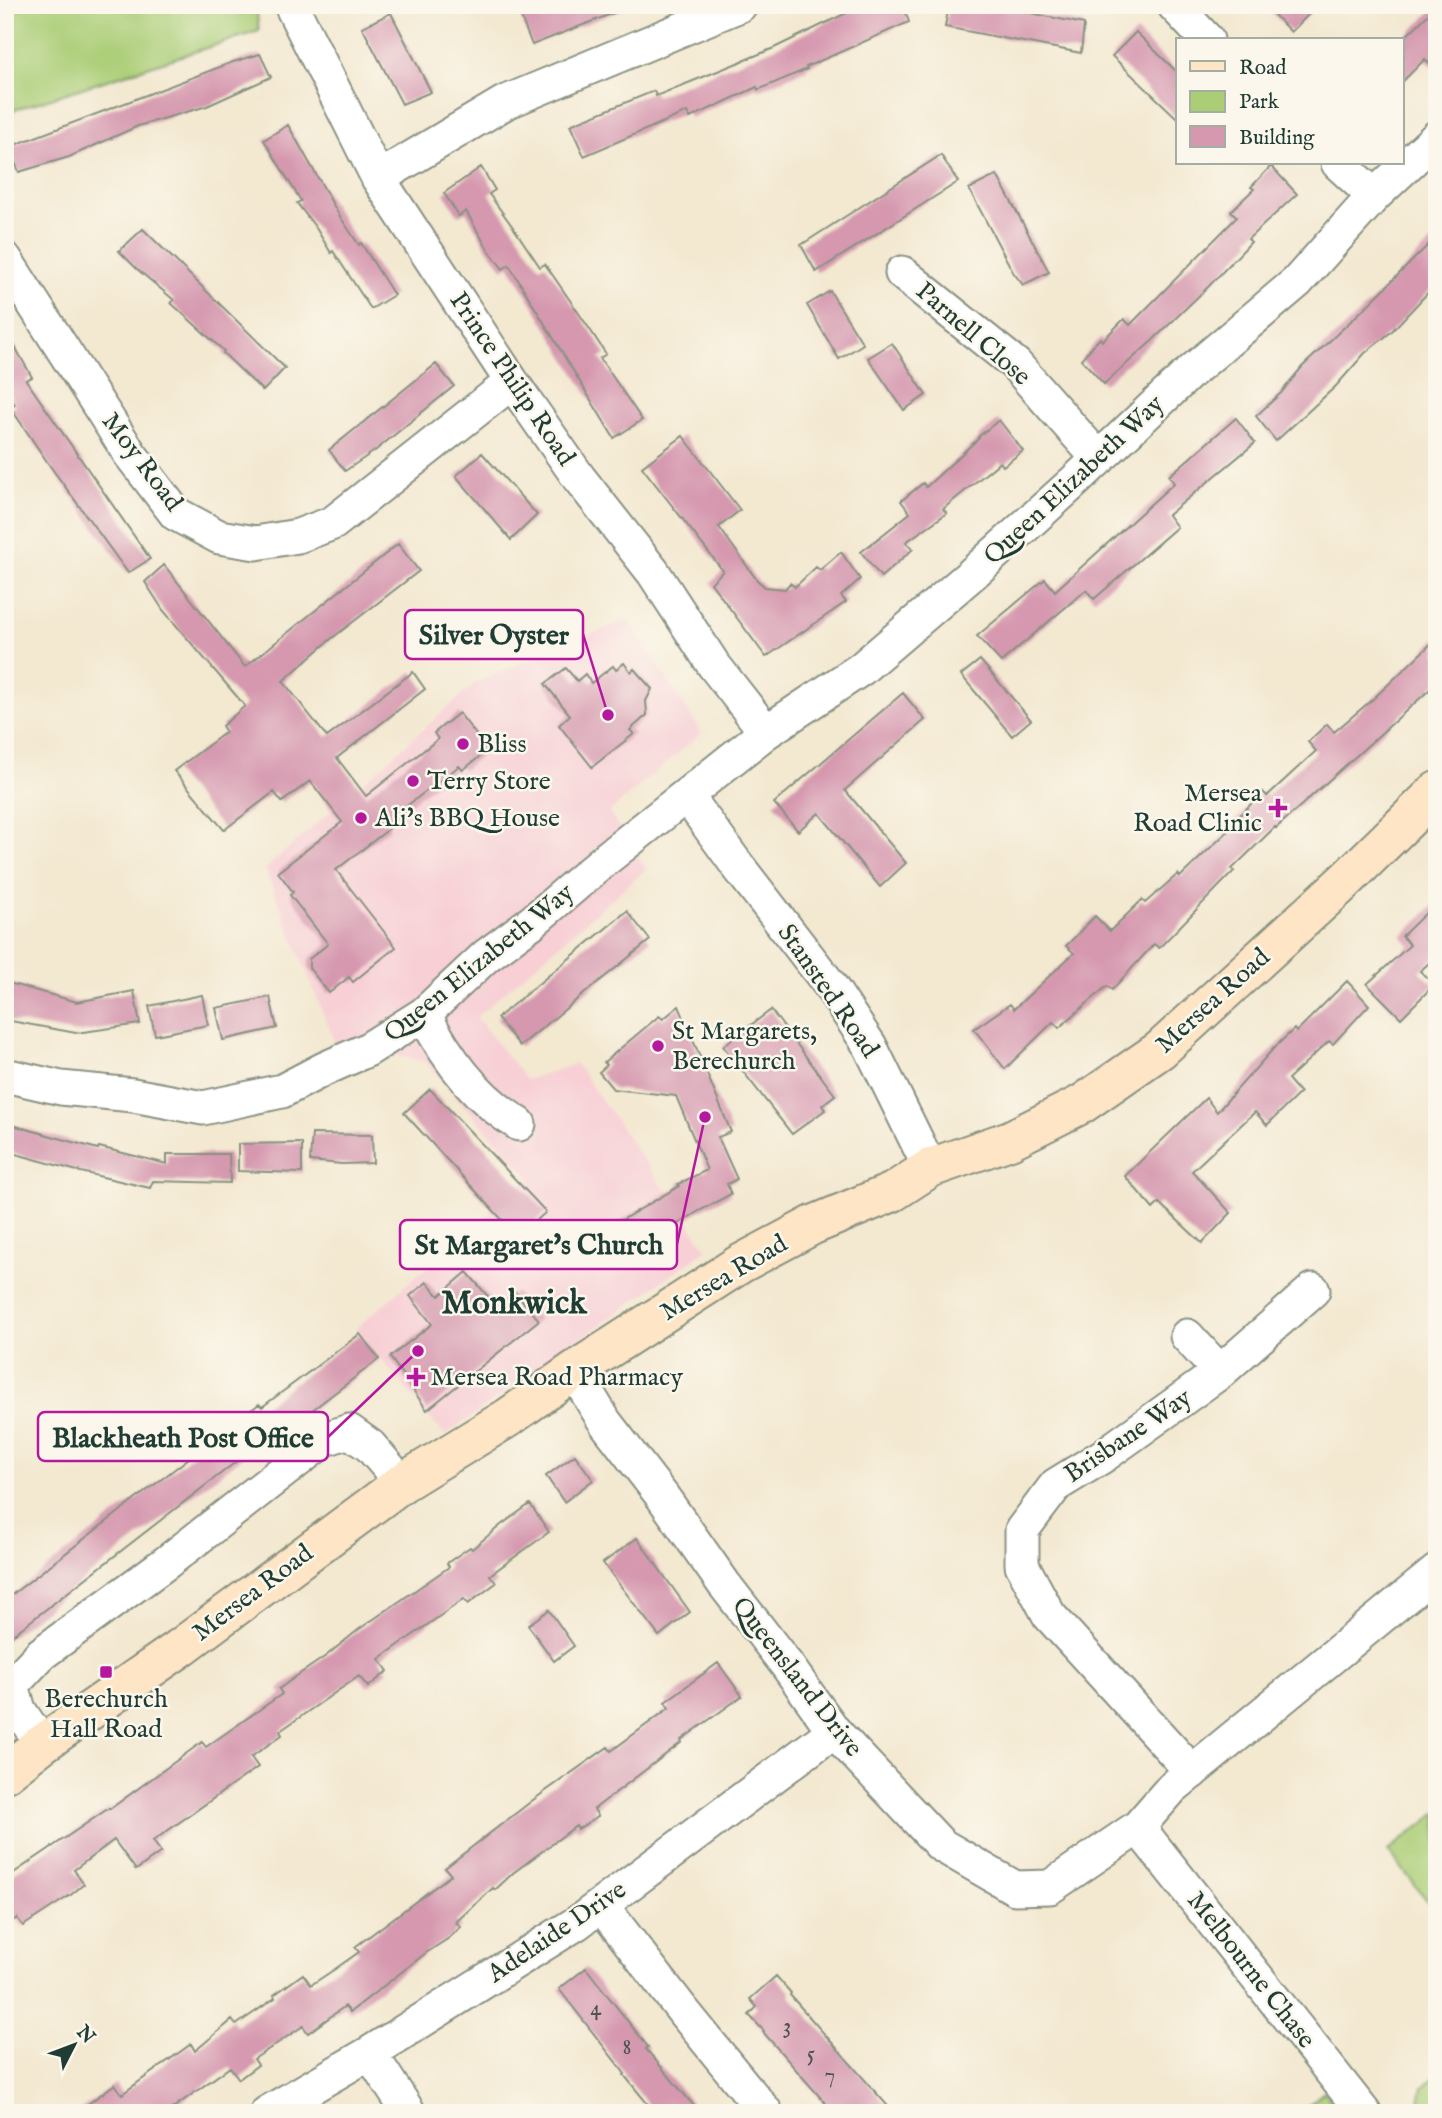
<svg xmlns="http://www.w3.org/2000/svg" width="1442" height="2118" font-family="'IM FELL English',serif">
<style>
.built{fill:#f7cfd5}
.green{fill:#aacd76;stroke:#648555;stroke-width:2}
.building{fill:#d598af}
.lines{fill:none;stroke-linecap:round;stroke-linejoin:round}
.street-casing{stroke:#899282;stroke-width:37}
.secondary-casing{stroke:#899282;stroke-width:42}
.street{stroke:#fff;stroke-width:33}
.secondary{stroke:#fde5c5;stroke-width:38}
.poi-dot{fill:#b5179e;stroke:#fbf7ec;stroke-width:2.5}
.labels{text-anchor:middle;dominant-baseline:central;stroke-width:5;stroke-linejoin:round;paint-order:stroke}
.number-label{font-size:23px;fill:#4c5453}
.street-label{font-size:26px;fill:#1f3d34;stroke:#fbf7ec}
.poi-label{font-size:26px;fill:#1f3d34;stroke:#fbf7ec;text-anchor:start}
.district-label{font-size:33px;font-weight:bold;fill:#1f3d34;stroke:#fbf7ec}
.leader{fill:none;stroke:#b5179e;stroke-width:2.5}
.callout-dot{fill:#b5179e;stroke:#fbf7ec;stroke-width:2.5}
.callout{fill:#fbf7ec;stroke:#b5179e;stroke-width:2.5}
.callout-label{font-size:28px;text-anchor:middle;font-weight:bold;fill:#1f3d34}
</style>
<rect width="100%" height="100%" fill="#fbf7ec"/>
<filter id="ink" filterUnits="userSpaceOnUse"><feTurbulence type="fractalNoise" baseFrequency=".0143" numOctaves="2"/><feDisplacementMap in="SourceGraphic" scale="14" xChannelSelector="R" yChannelSelector="G"/><feConvolveMatrix kernelMatrix="1 2 1 2 8 2 1 2 1" color-interpolation-filters="sRGB"/></filter>
<filter id="wash" filterUnits="userSpaceOnUse"><feTurbulence type="fractalNoise" baseFrequency=".00686" numOctaves="4" result="noise"/><feDisplacementMap in="SourceGraphic" scale="28" xChannelSelector="R" yChannelSelector="G"/><feGaussianBlur stdDeviation="1.57" result="paint"/><feColorMatrix in="noise" values="0 0 0 0 0 0 0 0 0 0 0 0 0 0 0 0 0 1.4 0 .05"/><feComposite in="paint" operator="in"/></filter>
<g filter="url(#wash)">
<rect width="100%" height="100%" fill="#f3e8d0"/>
<!-- built -->
<path class="built" d="M628 619 702 733 609 812 646 869 476 1017 526 1080 576 1064 707 1249 445 1436 356 1328 530 1178 424 1061 336 1045 265 869 477 682Z"/>
<!-- green -->
<path class="green" d="M5 5H256L259 31 5 113Z
M1437 1813V1913L1388 1851Z
M1437 2074V2113H1418L1423 2087Z
M1324 2092 1340 2113H1298Z"/>
<g id="blocks">
<!-- building -->
<path class="building" d="M543 5H629V7L532 45 520 15Z
M863 5H903L909 22 806 67 807 69 758 90 757 87 690 118 687 112 584 156 570 125 654 91 656 96 703 77 774 48Z
M949 5H979L1016 10 1084 24 1081 53 945 27Z
M1264 5H1318L1291 32Z
M1437 6V71L1425 59 1402 82V40Z
M391 13 431 92 402 104 362 27Z
M1136 32 1178 73V119L1112 56Z
M260 54 271 77 207 106 138 126 69 157 19 172 9 147 233 62Z
M288 125 339 215 359 245 361 243 394 295 371 309 333 251 331 253 316 228 297 203 301 201 264 140Z
M941 155 958 182 816 272 801 245Z
M1271 166 1297 194 1248 239 1251 242 1209 286 1152 341 1104 384 1081 359 1100 338 1102 341 1124 319 1130 325 1237 217 1231 211 1254 189 1251 187Z
M481 167 495 190 489 194 515 230 540 267 545 264 591 331 606 354 600 358 642 420 614 438 509 265 503 269 487 248 466 211 459 216 444 193Z
M997 175 1049 272 1023 285 1013 272 969 189Z
M143 229 285 368 263 391 223 353 224 351 171 303 174 300 137 269 119 251Z
M1437 236V283L1391 332 1365 353 1336 386 1276 441 1256 416 1281 393 1302 367 1371 302Z
M830 291 863 344 839 359 807 305Z
M5 329 32 377 26 380 150 559 128 573 50 466 10 407 15 405 8 391 5 393Z
M892 343 926 395 904 410 868 358Z
M436 364 454 386 376 450 345 471 329 450Z
M1236 418 1255 443 1168 515 1177 527 1094 599 1086 590 1001 662 977 636 1045 579 1055 591 1174 483 1169 476Z
M999 420 1023 451 1003 466 1000 462 943 509 947 513 906 542 913 549 881 577 861 552 910 513 901 501 923 483 926 487 979 438 978 437Z
M683 436 740 510 719 527 757 580 765 587 785 589 790 583 795 587 816 567 820 570 841 552 860 579 841 596 846 602 766 657 711 583 723 571 642 467Z
M482 453 537 515 511 540 456 476Z
M398 544 419 571 331 639 283 681 327 737 413 672 425 689 337 758 366 796 438 739 434 733 459 713 488 750 463 770 459 766 404 808 387 823 390 828 336 870 396 947 353 982 349 977 329 993 309 968V959L328 944 290 895 293 892 278 872 342 822 310 781 282 802 274 792 224 830 174 771 226 732 222 726 245 706 163 610 145 582 164 565 245 667Z
M1437 638V683L1276 828 1275 827 1232 869 1234 871 1159 948 1154 944 1112 990 1107 986 1059 1028 1053 1022 1005 1069 974 1029 1010 1004 1014 1009 1074 953 1066 946 1095 916 1110 931 1142 900 1145 903 1178 874 1180 877 1227 832 1225 830 1263 792 1267 796 1316 751 1308 742 1327 724 1334 732 1374 698Z
M980 660 1031 720 1012 736 961 675Z
M624 663 631 672 634 669 652 689 646 701 647 715 630 730 634 734 592 767 559 725 570 715 545 684 566 668 577 681 585 674 591 683 613 666 616 670Z
M903 693 925 720 845 790 906 863 880 887 819 813 798 831 774 803Z
M1437 902V956L1420 971 1434 985 1401 1018 1367 984 1410 945 1402 936Z
M627 911 650 940 520 1046 497 1018Z
M1347 981 1369 1005 1333 1044 1329 1041 1288 1079 1300 1093 1267 1125 1255 1112 1192 1171 1231 1213 1202 1243 1159 1203 1153 1209 1125 1176 1206 1098 1217 1112 1273 1049 1294 1029 1296 1032Z
M5 982 77 1002 134 991 140 1024 76 1033 5 1020Z
M202 995 208 1025 155 1035 149 1006Z
M270 997 277 1028 223 1040 216 1008Z
M679 1006 731 1132 718 1137 737 1179 727 1184 731 1194 699 1211 611 1265 595 1236 679 1186 678 1184 707 1170 676 1096 613 1089 599 1072 607 1065 604 1062 659 1016 663 1019Z
M771 1010 835 1095 822 1105 825 1110 792 1134 723 1046Z
M430 1089 546 1212 518 1237 404 1113Z
M5 1123 98 1149 99 1147 167 1164V1154H229L230 1183 153 1181 150 1188 81 1172 5 1151Z
M312 1134 372 1135 373 1163 342 1164 310 1161Z
M302 1143V1173L238 1171V1144Z
M467 1272 497 1307 515 1292 539 1320 427 1410 390 1357 432 1324 410 1296 427 1282 439 1296Z
M360 1334 379 1359 290 1427 287 1424 255 1447 5 1641V1600L259 1404 262 1407Z
M575 1455 593 1480 564 1502 546 1476Z
M530 1504 549 1532 490 1575 496 1583 468 1604 464 1599 379 1659 388 1671 368 1687 359 1676 280 1731 282 1735 251 1757 258 1767 153 1841 161 1852 136 1870 114 1840 74 1870 84 1884 72 1894 23 1926 17 1918 5 1926V1879L109 1808 110 1809 202 1742 206 1747 282 1694 279 1689 298 1675 326 1656 358 1630 449 1567 447 1563 470 1547 472 1549 501 1525Z
M637 1538 690 1612 659 1636 603 1563Z
M549 1610 574 1646 554 1661 528 1625Z
M718 1663 742 1696 681 1740 682 1742 594 1809 598 1816 578 1829 576 1826 513 1873 495 1890 493 1888 456 1922 461 1927 449 1938 426 1953 350 2012 345 2006 308 2033 303 2026 254 2059 258 2065 239 2079 230 2067 166 2113H76L115 2084 122 2094 191 2044 195 2051 232 2020 236 2025 275 1998 274 1995 303 1974 311 1985 335 1969 359 1952 355 1947 451 1875 445 1868 533 1800 608 1747 611 1751 669 1708 665 1702Z
M586 1968 648 2047 646 2049 700 2113H655L624 2075 625 2074 559 1989Z
M776 1976 791 1993 790 1995 894 2113H834L763 2032 764 2031 749 2015 757 2007 750 1999Z"/>
</g>
</g>
<g filter="url(#ink)">
<use href="#blocks" fill-opacity="0" stroke="#899282" stroke-width="2"/>
<g class="lines">
<defs>
<path id="street" d="M291 5 378 178 512 382 579 478 653 572 713 664 766 732
M1174 5 1207 40
M1338 163 1374 196
M378 178 504 103 740 5
M5 259 130 454 176 514 219 537 256 543 298 536 333 523 512 382
M902 273 1015 364 1099 459
M687 796 737 865 829 984 870 1046 930 1168
M424 1014C446 1057 477 1099 519 1124
M5 1075 61 1088 133 1095 203 1108 282 1091 324 1069 367 1050 424 1014 486 956 532 922 607 858 766 732 861 669 972 574 1075 481 1186 376 1297 282 1374 196 1437 137
M1187 1336 1220 1372
M574 1371 605 1422 662 1496 724 1584 786 1664 834 1731 941 1845 1015 1888 1050 1887 1138 1827 1172 1788 1437 1571
M42 1744 19 1710 12 1685 41 1654 167 1562 325 1439 349 1431 370 1446 402 1483
M1192 1772 1049 1615 1022 1565V1530L1056 1485 1103 1456 1220 1372 1313 1290
M1138 1827 1364 2113
M601 1905 683 2011 766 2113
M370 2053 409 2113
M267 2113 370 2053 577 1923 834 1731"/>
<path id="secondary" d="M5 1773 42 1744 180 1648 402 1483 509 1417 574 1371 740 1264 813 1225 893 1192 930 1168 1010 1140 1082 1104 1160 1050 1344 882 1437 791"/>
</defs>
<!-- street casing -->
<use href="#street" class="street-casing"/>
<!-- secondary casing -->
<use href="#secondary" class="secondary-casing"/>
<!-- street -->
<use href="#street" class="street"/>
<!-- secondary -->
<use href="#secondary" class="secondary"/>
</g>
</g>
<!-- markers -->
<g class="poi-dot">
<circle cx="463" cy="744" r="7"/>
<circle cx="413" cy="781" r="7"/>
<path d="M1274.5 797.5h7v7h7v7h-7v7h-7v-7h-7v-7h7z"/>
<circle cx="361" cy="818" r="7"/>
<circle cx="658" cy="1046" r="7"/>
<path d="M412.5 1366.5h7v7h7v7h-7v7h-7v-7h-7v-7h7z"/>
<rect x="99" y="1665" width="14" height="14" rx="3.5"/>
</g>
<g class="labels">
<!-- number labels -->
<g class="number-label">
<text x="596" y="2008">4</text>
<text x="787" y="2026">3</text>
<text x="627" y="2047">8</text>
<text x="811" y="2054">5</text>
<text x="830" y="2075">7</text>
</g>
<!-- street labels -->
<g class="street-label">
<text transform="translate(973 334) rotate(41)">Parnell Close</text>
<text transform="translate(512 379) rotate(56)">Prince Philip Road</text>
<text transform="translate(142 462) rotate(53)">Moy Road</text>
<text transform="translate(1074 480) rotate(-43)">Queen Elizabeth Way</text>
<text transform="translate(479 963) rotate(-39)">Queen Elizabeth Way</text>
<text transform="translate(828 991) rotate(55)">Stansted Road</text>
<text transform="translate(1213 1001) rotate(-42)">Mersea Road</text>
<text transform="translate(724 1278) rotate(-31)">Mersea Road</text>
<text transform="translate(1128 1436) rotate(-34)">Brisbane Way</text>
<text transform="translate(253 1593) rotate(-37)">Mersea Road</text>
<text transform="translate(797 1677) rotate(52)">Queensland Drive</text>
<text transform="translate(557 1932) rotate(-34)">Adelaide Drive</text>
<text transform="translate(1251 1970) rotate(52)">Melbourne Chase</text>
</g>
<!-- poi labels -->
<g class="poi-label">
<text x="477" y="744">Bliss</text>
<text x="427" y="781">Terry Store</text>
<text x="1262" y="793" text-anchor="end">Mersea<tspan x="1262" dy="30">Road Clinic</tspan></text>
<text x="375" y="818">Ali's BBQ House</text>
<text x="672" y="1031">St Margarets,<tspan x="672" dy="30">Berechurch</tspan></text>
<text x="430" y="1377">Mersea Road Pharmacy</text>
<text x="106" y="1699" text-anchor="middle">Berechurch<tspan x="106" dy="30">Hall Road</tspan></text>
</g>
<!-- district labels -->
<g class="district-label">
<text x="514" y="1304">Monkwick</text>
</g>
</g>
<!-- callouts -->
<path class="leader" d="M608 715L583 634M705 1117L677 1244M418 1351L328 1437"/>
<g class="callout-dot">
<circle cx="608" cy="715" r="7"/>
<circle cx="705" cy="1117" r="7"/>
<circle cx="418" cy="1351" r="7"/>
</g>
<g class="callout">
<rect x="405" y="610" width="178" height="49" rx="7"/>
<rect x="400" y="1220" width="277" height="49" rx="7"/>
<rect x="38" y="1412" width="290" height="49" rx="7"/>
</g>
<g class="callout-label">
<text x="494" y="644">Silver Oyster</text>
<text x="539" y="1254">St Margaret's Church</text>
<text x="183" y="1447">Blackheath Post Office</text>
</g>
<!-- margin -->
<rect width="1442" height="2118" fill="none" stroke="#fbf7ec" stroke-width="28"/>
<!-- legend -->
<rect x="1176" y="38" width="228" height="126" fill="#fbf7ec" stroke="#a3ada2" stroke-width="2"/>
<rect x="1190" y="61" width="35" height="10" fill="#fde5c5" stroke="#a3ada2" stroke-width="2"/>
<text x="1239" y="74" font-size="21" fill="#1f3d34">Road</text>
<rect x="1190" y="91" width="35" height="21" fill="#aacd76" stroke="#a3ada2" stroke-width="2"/>
<text x="1239" y="108" font-size="21" fill="#1f3d34">Park</text>
<rect x="1190" y="126" width="35" height="21" fill="#d598af" stroke="#a3ada2" stroke-width="2"/>
<text x="1239" y="144" font-size="21" fill="#1f3d34">Building</text>
<!-- north arrow -->
<g transform="translate(74 2045) rotate(48)" stroke="#fbf7ec" stroke-width="5" paint-order="stroke">
<path d="M0-5L12 26L0 18L-12 26Z" fill="#1f3d34"/>
<text y="-10" font-size="19" font-weight="bold" text-anchor="middle" fill="#1f3d34">N</text>
</g>
</svg>
